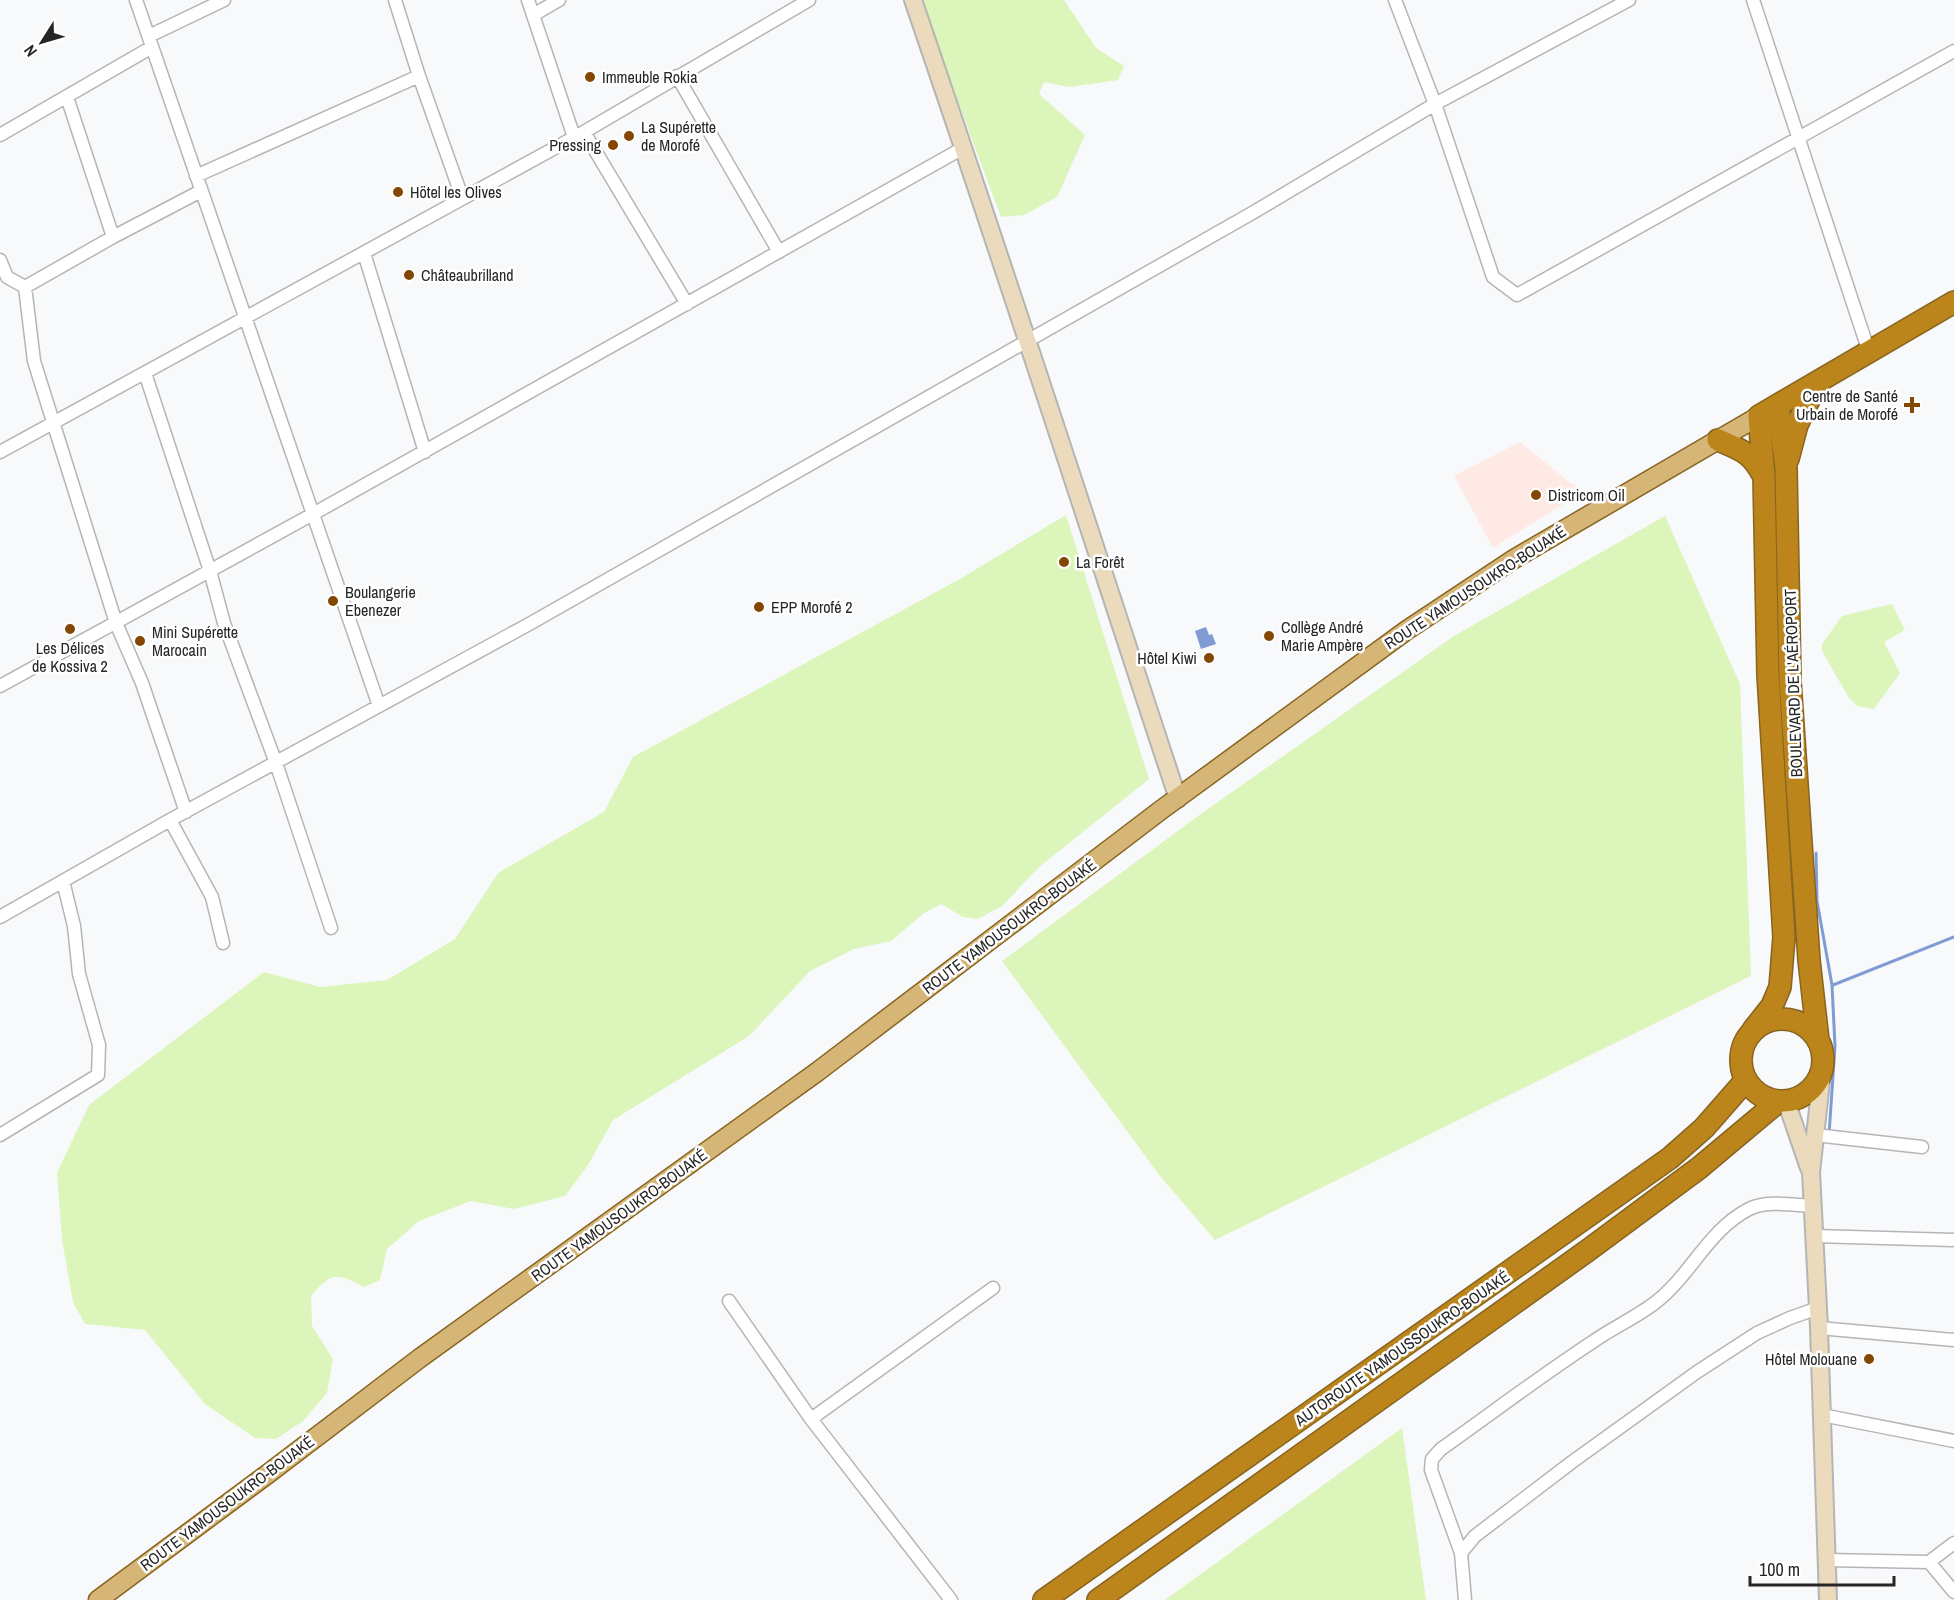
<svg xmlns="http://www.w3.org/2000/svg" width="1954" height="1600" font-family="'Archivo Narrow',sans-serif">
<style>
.commercial{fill:#ffe9e5}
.green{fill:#dbf5bb}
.water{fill:#809cd4}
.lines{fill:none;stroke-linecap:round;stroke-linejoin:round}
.stream{stroke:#809cd4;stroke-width:3}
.street-casing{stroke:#b4b5b7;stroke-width:15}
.secondary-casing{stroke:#b4b5b7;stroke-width:20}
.primary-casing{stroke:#876420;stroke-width:21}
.highway-casing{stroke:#876420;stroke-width:24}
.street{stroke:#fff;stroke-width:12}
.secondary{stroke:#ebdabb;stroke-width:16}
.primary{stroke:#d6b677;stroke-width:18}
.highway{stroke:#bb851c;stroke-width:21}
.poi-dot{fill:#844703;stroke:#fff;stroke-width:2}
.labels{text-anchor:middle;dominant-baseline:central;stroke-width:5;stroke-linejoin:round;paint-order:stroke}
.poi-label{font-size:16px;fill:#262626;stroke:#fff;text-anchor:start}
.street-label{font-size:16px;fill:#262626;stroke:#fff}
</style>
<rect width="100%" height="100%" fill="#f8f9fa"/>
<!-- commercial -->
<path class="commercial" d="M1520 442 1568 481 1584 491 1493 548 1454 476Z"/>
<!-- green -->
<path class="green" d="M920 0H1064L1096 48 1124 66 1118 80 1069 87 1044 82 1039 94 1085 135 1057 197 1024 215 1001 217Z
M1066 515 1149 779 1039 867 1002 906 978 919 963 917 941 904 924 913 891 941 854 949 810 971 749 1036 613 1120 588 1165 565 1196 514 1209 471 1201 419 1221 387 1249 380 1280 364 1287C337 1273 332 1271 311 1296L312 1326 333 1359 327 1393 303 1421 276 1439 255 1438 205 1404 145 1330 85 1324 73 1302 62 1240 57 1173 89 1105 264 972 320 987 387 980 455 939 498 873 604 812 633 757 958 580Z
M1665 516 1740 684 1751 976 1215 1240 1160 1176 1002 961 1198 816 1454 636Z
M1892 604 1905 630 1884 642 1900 673 1874 709 1857 706 1849 698 1822 651V644L1842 616Z
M1402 1428 1426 1600H1165Z"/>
<!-- water -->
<path class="water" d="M1206 627 1209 635 1212 634 1216 644 1201 649 1195 631Z"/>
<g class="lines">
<!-- stream -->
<path class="stream" d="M1816 853 1817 901 1832 985 1835 1046 1829 1135
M1833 985 1954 937"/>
<defs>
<path id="street" d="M136 0 379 706
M395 0 419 76 462 197
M528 0 574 137
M1395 0 1435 104 1493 277 1517 295 1954 51
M1753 0 1869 352
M533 15 559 0
M149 36 224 0
M677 76 779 252
M67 97 113 237
M584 132 687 304
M0 135 152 47
M196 176 419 76
M364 253 425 452
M0 260 7 277 25 287
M25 287 34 361 116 623 142 683 186 812
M25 287 113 237 201 191
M145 373 210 571 224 623 276 763 331 928
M0 452 584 132 809 0
M0 686 313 514 963 148
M170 820 212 897 223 943
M0 917 170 820 531 623 1254 212 1435 104 1629 0
M0 1135 98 1075 99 1045 79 974 74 926 63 881
M1815 1135 1922 1147
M1814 1236 1954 1240
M729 1301 811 1419 951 1600
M1819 1328 1954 1340
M1822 1415 1954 1441
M811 1419 993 1288
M1461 1553 1431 1470 1432 1459 1441 1449C1492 1413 1542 1375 1594 1341 1614 1327 1637 1317 1656 1302 1691 1275 1708 1230 1749 1209 1767 1200 1792 1205 1812 1206
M1827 1560 1929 1562 1954 1592
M1929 1562 1954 1543
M1465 1600 1461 1553 1475 1536 1572 1462 1697 1372 1757 1333 1790 1318 1818 1308"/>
<path id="secondary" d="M913 0C1004 265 1090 533 1178 799
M1822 1073 1811 1172 1819 1328 1828 1600
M1786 1101 1809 1168"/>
<path id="primary" d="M98 1600 269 1473 420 1358 817 1072 1161 810 1407 630 1514 559 1759 416"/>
<path id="highway" d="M1778 406 1786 468 1790 681 1809 960 1818 1040
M1718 440C1741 450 1751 452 1763 475
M1788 459 1797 425 1817 383
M1741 1060a41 41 0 1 1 82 0a41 41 0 1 1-82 0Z
M1753 1030 1772 1006 1780 987 1784 937 1768 675 1764 476 1759 416 1954 302
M1044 1600 1670 1158 1704 1128 1746 1080
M1098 1600 1587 1251 1699 1168 1779 1101"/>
</defs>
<!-- street casing -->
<use href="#street" class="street-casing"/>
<!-- secondary casing -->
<use href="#secondary" class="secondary-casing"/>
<!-- primary casing -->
<use href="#primary" class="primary-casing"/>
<!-- highway casing -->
<use href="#highway" class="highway-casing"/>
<!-- street -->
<use href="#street" class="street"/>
<!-- secondary -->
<use href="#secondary" class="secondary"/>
<!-- primary -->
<use href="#primary" class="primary"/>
<!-- highway -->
<use href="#highway" class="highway"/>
</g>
<!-- markers -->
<g class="poi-dot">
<circle cx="590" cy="77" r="6"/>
<circle cx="629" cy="136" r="6"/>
<circle cx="613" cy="145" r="6"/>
<circle cx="398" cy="192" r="6"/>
<circle cx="409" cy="275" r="6"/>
<path d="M1909 396h6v6h6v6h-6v6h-6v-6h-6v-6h6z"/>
<circle cx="1536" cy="495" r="6"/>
<circle cx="1064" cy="562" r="6"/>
<circle cx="333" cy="601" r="6"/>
<circle cx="759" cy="607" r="6"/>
<circle cx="70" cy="629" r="6"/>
<circle cx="1269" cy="636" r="6"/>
<circle cx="140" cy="641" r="6"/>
<circle cx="1209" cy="658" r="6"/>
<circle cx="1869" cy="1359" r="6"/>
</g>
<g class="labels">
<!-- poi labels -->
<g class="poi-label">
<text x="602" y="77">Immeuble Rokia</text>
<text x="641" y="127">La Supérette<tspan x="641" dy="18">de Morofé</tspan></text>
<text x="601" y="145" text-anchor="end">Pressing</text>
<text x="410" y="192">Hötel les Olives</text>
<text x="421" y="275">Châteaubrilland</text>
<text x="1898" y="396" text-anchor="end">Centre de Santé<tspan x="1898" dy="18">Urbain de Morofé</tspan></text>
<text x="1548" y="495">Districom Oil</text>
<text x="1076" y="562">La Forêt</text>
<text x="345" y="592">Boulangerie<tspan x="345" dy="18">Ebenezer</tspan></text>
<text x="771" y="607">EPP Morofé 2</text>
<text x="1281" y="627">Collège André<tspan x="1281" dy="18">Marie Ampère</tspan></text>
<text x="152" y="632">Mini Supérette<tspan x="152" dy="18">Marocain</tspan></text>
<text x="70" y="648" text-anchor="middle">Les Délices<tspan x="70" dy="18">de Kossiva 2</tspan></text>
<text x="1197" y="658" text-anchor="end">Hôtel Kiwi</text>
<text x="1857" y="1359" text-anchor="end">Hôtel Molouane</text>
</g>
<!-- street labels -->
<g class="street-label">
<text transform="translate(1475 587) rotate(-33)">ROUTE YAMOUSOUKRO-BOUAKÉ</text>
<text transform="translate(1793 683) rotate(-92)">BOULEVARD DE L'AÉROPORT</text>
<text transform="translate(1009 926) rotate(-37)">ROUTE YAMOUSOUKRO-BOUAKÉ</text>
<text transform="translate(619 1215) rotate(-36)">ROUTE YAMOUSOUKRO-BOUAKÉ</text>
<text transform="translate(1402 1348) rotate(-35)">AUTOROUTE YAMOUSSOUKRO-BOUAKÉ</text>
<text transform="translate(227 1503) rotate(-37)">ROUTE YAMOUSOUKRO-BOUAKÉ</text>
</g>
</g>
<!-- north arrow -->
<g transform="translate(42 42) rotate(233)" stroke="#ffffff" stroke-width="4.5" paint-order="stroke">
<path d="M0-4.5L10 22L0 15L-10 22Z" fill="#262626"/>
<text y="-9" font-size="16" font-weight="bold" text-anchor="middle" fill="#262626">N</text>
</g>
<!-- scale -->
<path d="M1750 1576v9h144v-9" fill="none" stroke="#262626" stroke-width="3"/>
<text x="1759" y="1576" font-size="18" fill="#262626" stroke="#ffffff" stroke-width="4.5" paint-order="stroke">100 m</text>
</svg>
